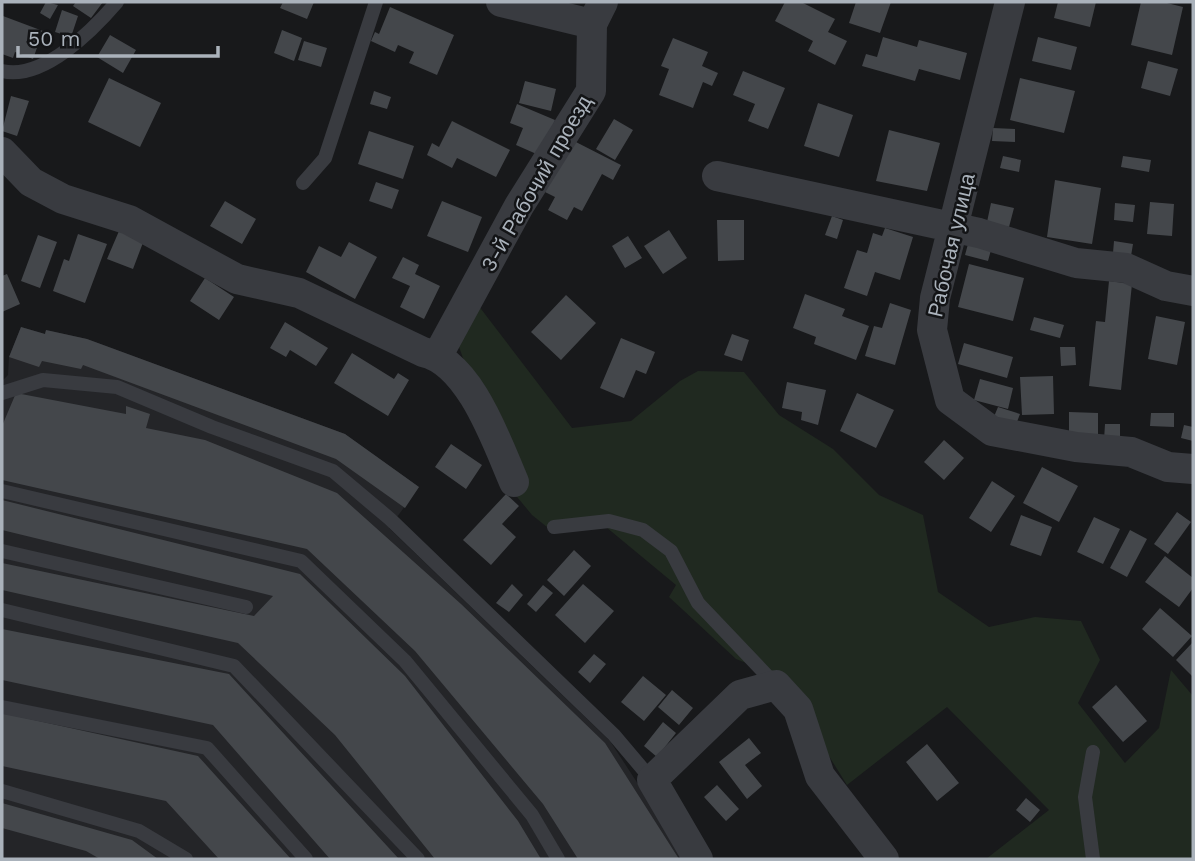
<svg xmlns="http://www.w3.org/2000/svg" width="1195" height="861" font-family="'Work Sans',sans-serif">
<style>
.built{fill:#242528}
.green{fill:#202920}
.building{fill:#44474b}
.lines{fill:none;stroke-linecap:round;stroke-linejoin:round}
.service{stroke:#393b40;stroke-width:14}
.minor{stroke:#393b40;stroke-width:30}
.labels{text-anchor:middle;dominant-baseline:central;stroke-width:5;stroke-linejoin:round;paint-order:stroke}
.street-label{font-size:21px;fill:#aab2bb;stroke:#131416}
</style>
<rect width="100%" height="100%" fill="#18191b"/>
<!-- built -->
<path class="built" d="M21 327 45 334 46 330 87 339 345 434 419 487 389 528 610 741 687 859H2V381L8 375 9 357Z"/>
<!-- green -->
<path class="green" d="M478 305 572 428 631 421 680 381 698 371 744 372 779 415 833 449 879 495 923 515 938 592 989 627 1035 617 1081 621 1100 660 1078 703 1125 763 1159 728 1171 670 1193 696V859H986L1049 810 947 707 847 785 779 676 736 659 669 597 676 585 606 527 552 531 532 515 508 486 458 344Z"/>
<!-- building -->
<path class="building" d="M46 2 58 5 50 19 40 13Z
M76 2H103L91 18 73 6Z
M283 2H314L307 19 280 8Z
M785 2H801L835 19 828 32 847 41 835 65 808 51 813 41 775 21Z
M856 2H891L880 33 849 23Z
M1058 2H1096L1090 27 1054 18Z
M1141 2H1163L1183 7 1172 55 1131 45Z
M390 7 454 35 437 75 409 63 414 52 398 45 395 52 371 41 375 32 379 34Z
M62 10 78 16 71 37 55 32Z
M3 16 43 31 33 59 15 52 13 58 2 54Z
M282 30 302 38 294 61 274 53Z
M110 35 136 50 123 73 97 57Z
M883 37 917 47 919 40 967 53 960 80 919 69 915 81 862 66 866 54 877 57Z
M1038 37 1077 47 1071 70 1032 61Z
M673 38 708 52 702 66 718 73 712 86 703 82 693 108 659 95 669 69 661 66Z
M304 41 327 48 321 67 298 60Z
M1148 61 1178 69 1170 96 1141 88Z
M743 71 785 88 768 129 748 121 755 104 733 95Z
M109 78 161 103 140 147 88 122Z
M1020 78 1075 91 1064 133 1010 120Z
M525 81 556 89 551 111 519 103Z
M374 91 391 97 387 109 370 104Z
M11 96 29 101 17 136 2 131Z
M818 103 853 115 839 157 804 146Z
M517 104 555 120 541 156 516 145 523 128 510 123Z
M614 119 633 130 615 160 596 149Z
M452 121 510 150 496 177 457 158 452 168 427 155 432 143 439 147Z
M993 128 1015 129V142L992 141Z
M889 130 940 143 927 191 876 181Z
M369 131 414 146 403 179 358 164Z
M572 140 621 165 613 180 602 174 582 211 574 207 567 220 548 210 555 197 545 192Z
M1003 156 1021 160 1019 172 1000 168Z
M1123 156 1151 160 1149 172 1121 167Z
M1055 180 1101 188 1092 244 1047 237Z
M376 182 399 190 392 209 369 201Z
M225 201 256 219 242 244 210 226Z
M442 201 482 217 468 252 427 236Z
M1150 202 1174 204 1172 236 1147 234Z
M991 203 1014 208 1009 227 987 222Z
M1115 203 1135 205 1133 222 1114 220Z
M832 216 843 220 837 239 825 235Z
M717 220H744V260L718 261Z
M885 228 913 237 900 280 875 272 867 296 844 288 857 250 867 253 873 233 882 236Z
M669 230 687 258 663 274 644 246Z
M119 231 144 240 133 269 107 259Z
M78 234 107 244 85 303 53 291 64 259 69 261Z
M38 235 57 242 40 288 21 281Z
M628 236 642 258 625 268 612 246Z
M1114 241 1133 244 1131 256 1113 253Z
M349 242 377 257 355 299 306 272 319 246 341 257Z
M968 244 991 250 988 261 965 255Z
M403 257 419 265 415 274 440 286 424 319 400 307 410 286 392 278Z
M969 264 1024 278 1013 321 958 307Z
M7 274 20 304 2 312V276Z
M205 278 234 297 219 320 190 301Z
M1109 281 1132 284 1121 390 1089 386 1096 321 1105 322Z
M805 294 845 309 842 316 869 326 856 360 814 344 816 337 793 328Z
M566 295 596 323 561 360 531 332Z
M890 303 911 310 895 365 865 356 874 326 882 328Z
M1156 316 1185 322 1177 365 1148 359Z
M1034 317 1064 325 1060 338 1030 330Z
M285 322 328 348 316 366 290 350 286 357 270 348Z
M21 327 45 334 46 330 87 339 345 434 419 487 405 508 336 459 83 365 81 369 42 361 39 367 9 357Z
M732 334 749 340 742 361 724 355Z
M621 338 655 352 646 374 636 370 624 398 600 388Z
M964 343 1013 357 1007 378 958 364Z
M1060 347H1075L1076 365 1061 366Z
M352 353 394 379 398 373 409 380 388 416 334 383Z
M1053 376 1054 414 1022 415 1020 377Z
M980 379 1013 388 1008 409 974 400Z
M787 382 826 390 818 425 801 420 802 412 782 408Z
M16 393 126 414V406L150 414 146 428 205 440 337 493 461 604 605 743 679 859H578L543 804 415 651 307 549 2 480V426Z
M857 393 894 410 876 448 840 431Z
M998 407 1020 414 1015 427 993 419Z
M1069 412 1098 413V436H1069Z
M1151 413H1174V427L1150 426Z
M1105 424H1120V441L1104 440Z
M1184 425 1193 427V441L1181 438Z
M944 440 964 458 944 480 924 462Z
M451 444 482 465 466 489 435 467Z
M1042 467 1078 486 1059 522 1023 503Z
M992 481 1015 496 991 532 969 518Z
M506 494 519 506 502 524 516 537 491 565 463 540Z
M2 500 300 574 405 676 518 821 541 859H435L335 735 238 643 2 590V563L254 616 273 596 2 530Z
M1177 512 1191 522 1168 554 1154 544Z
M1021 515 1052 527 1041 556 1010 545Z
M1094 517 1120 529 1103 564 1077 552Z
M1130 530 1147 539 1127 577 1110 568Z
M574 550 591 566 564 596 547 580Z
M1165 556 1193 578V588L1179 607 1145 582Z
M512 584 523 595 509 612 496 603Z
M583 584 614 611 585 643 555 615Z
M543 585 553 593 536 612 527 604Z
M1160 608 1192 636 1173 657 1142 629Z
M2 629 229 674 399 859H330L213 725 2 680Z
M1193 642V677L1176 660Z
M594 654 606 664 590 683 578 672Z
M643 676 666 695 644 721 621 702Z
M1116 685 1147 721 1123 742 1092 707Z
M672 690 693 708 679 725 658 707Z
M2 713 198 756 291 859H219L166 801 2 766Z
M663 722 676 733 657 757 644 746Z
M749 738 761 753 745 765 762 786 747 799 719 762Z
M927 744 959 783 937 801 906 762Z
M717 785 739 809 726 821 704 797Z
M1026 798 1040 810 1030 822 1016 810Z
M2 803 132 840 158 859H100L86 851 2 828Z"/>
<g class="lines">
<!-- service -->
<path class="service" d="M2 71C43 81 93 30 117 2
M303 183 325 158 376 2
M2 393 43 380 117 387 212 427 333 471 390 519 614 735 652 780
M2 491 301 561 405 661 532 815 558 859
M554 527 609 521 643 530 671 551 698 603 776 685
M2 551 246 607
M2 610 234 666 418 859
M2 707 207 748 306 859
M1093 752 1085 797 1093 859
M2 791 139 831 186 859"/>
<!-- minor -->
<path class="minor" d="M501 2 592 24
M1010 2 935 298 932 330 950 400 992 431 1076 447 1131 452 1168 467 1193 469
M2 152 31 182 63 199 129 220 237 279 299 293 423 352C470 362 497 443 514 482
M717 176 979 233 1076 263 1126 268 1166 286 1193 291
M438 355 519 206 591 91 592 24 603 2
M698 859 652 780 740 695 776 685 798 709 820 776 884 859"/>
</g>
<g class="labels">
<!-- street labels -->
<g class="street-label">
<text transform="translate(536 183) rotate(-60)">3-й Рабочий проезд</text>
<text transform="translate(951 245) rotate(-77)">Рабочая улица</text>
</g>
</g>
<!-- border -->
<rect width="1195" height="861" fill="none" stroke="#aab2bb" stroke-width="7"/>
<!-- scale -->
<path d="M18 46v10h200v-10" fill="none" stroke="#aab2bb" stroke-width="3.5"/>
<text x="28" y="46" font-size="21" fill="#aab2bb" stroke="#131416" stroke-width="5" paint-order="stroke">50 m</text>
</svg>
